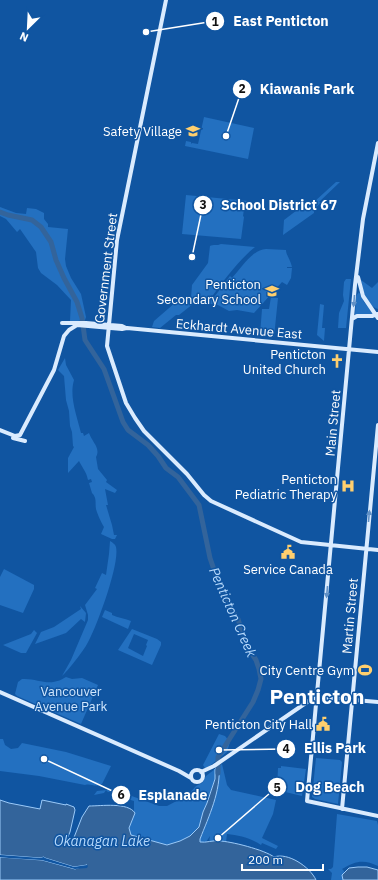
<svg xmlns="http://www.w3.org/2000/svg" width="378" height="880" font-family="'IBM Plex Sans',sans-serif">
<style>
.green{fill:#2370c0;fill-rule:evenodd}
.water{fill:#33649b;stroke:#9bcaf9}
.pier{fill:#1055a1}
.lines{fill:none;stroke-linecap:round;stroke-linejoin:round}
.river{stroke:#33649b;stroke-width:5}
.secondary{stroke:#daebfe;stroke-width:4}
.oneway{fill:#6191c6}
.labels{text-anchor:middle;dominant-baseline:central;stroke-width:3;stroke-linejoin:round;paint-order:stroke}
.poi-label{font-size:13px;fill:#fff;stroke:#1055a1;text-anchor:end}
.street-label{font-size:13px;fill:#fff;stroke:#1055a1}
.park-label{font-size:13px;fill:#d2e8fe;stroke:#1055a1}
.water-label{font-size:14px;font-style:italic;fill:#b6d9fc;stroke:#1055a1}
.town-label{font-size:21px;font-weight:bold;fill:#fff;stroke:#1055a1}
.leader{fill:none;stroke:#fff;stroke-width:1.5}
.callout-dot{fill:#fff;stroke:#1055a1;stroke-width:1.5}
.mark-label{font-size:12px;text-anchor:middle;font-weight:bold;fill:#111}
.callout-label{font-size:14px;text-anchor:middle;font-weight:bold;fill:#fff;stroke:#1055a1;stroke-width:3;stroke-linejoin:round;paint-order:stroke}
</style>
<rect width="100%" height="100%" fill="#1055a1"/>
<!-- green -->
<path class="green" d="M204 117 254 128 248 159 185 146 186 141 191 142V144L192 143 198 144Z
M336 182H340L319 202H322L314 209V213L283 235 284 220 309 201 314 202Z
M186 195 248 201V203L245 202 243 216 244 217 241 239 182 234Z
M0 207 16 213 26 214 27 208 36 209 44 213V219L48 224V227L68 229 65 259 66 266 71 278 81 294 86 317 85 320 78 321H70L71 300 57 285 41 273 38 268 36 252 20 229 17 232 6 219 0 216Z
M221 244 255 247C238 261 224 280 211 298H191L192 285 208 263 210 246C213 244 217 246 221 244Z
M266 249 286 250C286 255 291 261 292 267H287V268H292L291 278 287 285 282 282 254 313 237 310 229 311 216 304H209V300H212L230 276 232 278C242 267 252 250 266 249Z
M346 279H351L346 328H338L339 313 344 301 343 295 344 282Z
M361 280 372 288 378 282V309C367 306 362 290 361 280Z
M359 292 364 302 374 314 355 315 356 296Z
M271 297 278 298 274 337 260 335 262 309H269Z
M176 302 193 304 179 315H176L160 328 152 327 154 321Z
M320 304 324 305 322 328H325L324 341 317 335Z
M65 358 66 365 74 380C69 397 77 416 81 433H83L84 436 89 433C92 442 101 448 96 457L98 469 107 480 106 482 117 490 115 493 105 489 108 505H106L112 525 114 535H117L115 539H112L101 534 104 527C101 522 97 513 96 509 95 502 97 498 92 493L89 483 92 482 91 479 88 480C86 471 83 469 79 461L68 473V458L74 447 73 446 72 432 70 426 69 411 66 400 64 376 58 370Z
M110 541C113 543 115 544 116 547 120 564 96 629 87 644 84 650 67 672 62 676L71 660 88 620V615L85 605 97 589 95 588 102 573 106 575 109 554Z
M4 569 34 585V589L23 613 0 605V577Z
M80 606 86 613 85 622 81 619 66 633 35 644 41 632 54 627 81 609Z
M105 610 112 613V615C118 618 124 618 131 621L128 629 102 617Z
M132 629 157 639 161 642V645L152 665 118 650ZM134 634 148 640 146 645 147 646 143 656 128 648Z
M34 630 37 633 26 653H21L3 645 31 634Z
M66 677 72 679 82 678 98 685 81 724 17 696 15 694 18 682 22 679C39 678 49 688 66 677Z
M219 734 225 736 230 742 227 752 207 768H205L203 765Z
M0 739H3L5 745 11 749 18 748 22 743 66 752 111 766 102 784C94 788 92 783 85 785L39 776 0 771Z
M316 758 340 760 342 762 338 804 315 799 312 797Z
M222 764 227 785 231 790 276 800 273 814 262 838 278 846 276 849 262 843 261 845C250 838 239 835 227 834L226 842 218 840 209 842 210 836 206 842H200V839C209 817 221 789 219 766Z
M281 766 306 769 302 796 277 790 278 768H281Z
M215 769V779L207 803 203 812 199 827 190 836 180 841 167 845 131 835 129 828 134 816V801L114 795 111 791 108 792 106 790 104 793 94 795 97 791 107 790 129 795 159 806H167L188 795 196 786 202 783 206 776Z
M337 814 377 821 378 825V866C364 859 355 861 342 869L344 871 343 880H331L332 873 328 869H331L333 867Z"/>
<!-- water -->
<path class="water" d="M219 766C221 791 209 816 200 839V842C206 843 213 840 219 841 230 841 265 850 274 857 288 852 310 867 316 880H0V857L42 860 75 869 87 865 74 867 45 858 44 857 40 858 0 855V800L9 803 40 809 42 800 66 805V804L74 807 75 810 70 832 67 839 71 842 73 840 82 817 89 806C101 806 128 802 135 813L129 828 131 835 167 845 180 841 190 836 199 827 203 812 207 803 215 779V769Z
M358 867H367L378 870V880H343L342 875 349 868Z"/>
<!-- pier -->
<path class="pier" d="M0 855 40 858 44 857 45 858 74 867 87 865 88 866 87 868 75 869 42 860 9 858 0 857Z"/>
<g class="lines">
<!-- river -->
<path class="river" d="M0 212 8 215 32 220 41 227 51 242 56 260 64 278 77 302 82 318 85 340 104 369 123 422 128 430 148 445 158 456 166 468 178 477 199 505 210 558 223 596 238 619 246 645 256 660 259 669 261 679 258 690 253 702 218 757V773"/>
<!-- secondary -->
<path class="secondary" d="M166 0 117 240 107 346 126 403 135 418 144 431 187 474 204 495 211 501 301 542 378 550
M378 143 363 219 355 285 307 801 378 816
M358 277 363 296 378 318
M352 319 357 316H372L378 314
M62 323H86L122 326 126 328
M77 325 122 329 127 328 378 352
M0 430 15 436 20 435 54 370 64 336 69 330 77 325
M13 438 25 441
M0 692 179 771 191 778
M191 776a6 6 0 1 1 12 0a6 6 0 1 1-12 0Z
M201 772 214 766 313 698 320 697 378 702
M342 809 378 425"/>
</g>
<!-- one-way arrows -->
<defs><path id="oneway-solid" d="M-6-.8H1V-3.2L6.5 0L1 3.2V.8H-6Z"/></defs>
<g class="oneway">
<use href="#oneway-solid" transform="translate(354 301) rotate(95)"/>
<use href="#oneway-solid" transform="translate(369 516) rotate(-85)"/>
<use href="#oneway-solid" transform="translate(327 592) rotate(95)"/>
</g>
<!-- icons -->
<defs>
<symbol id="school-bare" viewBox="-9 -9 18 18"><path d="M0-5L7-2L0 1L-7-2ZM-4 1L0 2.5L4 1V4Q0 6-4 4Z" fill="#ffcf6e" stroke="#1055a1" stroke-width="2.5" paint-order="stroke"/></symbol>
<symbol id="church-bare" viewBox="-9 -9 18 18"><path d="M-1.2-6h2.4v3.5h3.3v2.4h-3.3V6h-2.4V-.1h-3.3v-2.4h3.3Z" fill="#ffcf6e" stroke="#1055a1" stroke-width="2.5" paint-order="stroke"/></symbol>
<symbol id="hospital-bare" viewBox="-9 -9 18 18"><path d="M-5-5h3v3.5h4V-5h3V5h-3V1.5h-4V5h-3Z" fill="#ffcf6e" stroke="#1055a1" stroke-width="2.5" paint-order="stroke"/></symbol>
<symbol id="civic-bare" viewBox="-9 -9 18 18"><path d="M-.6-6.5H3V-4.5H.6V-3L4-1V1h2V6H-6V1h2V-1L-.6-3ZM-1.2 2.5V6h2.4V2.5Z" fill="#ffcf6e" stroke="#1055a1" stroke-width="2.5" paint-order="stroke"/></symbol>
<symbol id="stadium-bare" viewBox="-9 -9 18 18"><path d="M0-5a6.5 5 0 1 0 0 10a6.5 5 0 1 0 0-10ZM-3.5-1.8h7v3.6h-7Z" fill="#ffcf6e" stroke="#1055a1" stroke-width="2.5" paint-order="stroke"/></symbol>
</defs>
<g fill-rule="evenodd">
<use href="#school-bare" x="183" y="121" width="20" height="20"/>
<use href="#school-bare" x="262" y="281" width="20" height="20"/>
<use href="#church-bare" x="327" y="351" width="20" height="20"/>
<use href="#hospital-bare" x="338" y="476" width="20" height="20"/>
<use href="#civic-bare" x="278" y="542" width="20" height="20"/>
<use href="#stadium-bare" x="355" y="660" width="20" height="20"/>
<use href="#civic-bare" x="313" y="714" width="20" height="20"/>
</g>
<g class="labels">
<!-- poi labels -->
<g class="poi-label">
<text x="182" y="131">Safety Village</text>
<text x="261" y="284">Penticton<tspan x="261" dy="15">Secondary School</tspan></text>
<text x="326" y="354">Penticton<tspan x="326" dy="15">United Church</tspan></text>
<text x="337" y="479">Penticton<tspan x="337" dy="15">Pediatric Therapy</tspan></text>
<text x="288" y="569" text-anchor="middle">Service Canada</text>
<text x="354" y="670">City Centre Gym</text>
<text x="312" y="724">Penticton City Hall</text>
</g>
<!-- street labels -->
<g class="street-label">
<text transform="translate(106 268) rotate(-83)">Government Street</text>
<text transform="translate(239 329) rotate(5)">Eckhardt Avenue East</text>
<text transform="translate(333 423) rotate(-85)">Main Street</text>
<text transform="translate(350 616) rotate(-85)">Martin Street</text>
</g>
<!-- park labels -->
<g class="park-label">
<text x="71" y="691">Vancouver<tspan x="71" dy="15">Avenue Park</tspan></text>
</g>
<!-- water labels -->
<g class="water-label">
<text transform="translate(233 612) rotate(66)">Penticton Creek</text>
<text x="102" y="841">Okanagan Lake</text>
</g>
<!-- town labels -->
<g class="town-label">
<text x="317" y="696">Penticton</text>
</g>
</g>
<!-- callouts -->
<path class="leader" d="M146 32L215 21M226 136L242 89M192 257L203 205M219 750L286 749M218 838L277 787M44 759L121 795"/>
<g class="callout-dot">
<circle cx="146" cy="32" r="4"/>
<circle cx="226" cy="136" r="4"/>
<circle cx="192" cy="257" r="4"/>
<circle cx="219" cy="750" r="4"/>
<circle cx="218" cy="838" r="4"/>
<circle cx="44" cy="759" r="4"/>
<circle cx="215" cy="21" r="10"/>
<circle cx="242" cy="89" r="10"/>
<circle cx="203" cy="205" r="10"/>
<circle cx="286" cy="749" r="10"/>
<circle cx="277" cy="787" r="10"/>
<circle cx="121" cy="795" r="10"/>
</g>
<g class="mark-label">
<text x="215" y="26">1</text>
<text x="242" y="93">2</text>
<text x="203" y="209">3</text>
<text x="286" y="753">4</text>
<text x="277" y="792">5</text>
<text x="121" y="799">6</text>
</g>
<g class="callout-label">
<text x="281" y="26">East Penticton</text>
<text x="307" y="94">Kiawanis Park</text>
<text x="279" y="210">School District 67</text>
<text x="335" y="753">Ellis Park</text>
<text x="330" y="792">Dog Beach</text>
<text x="173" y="800">Esplanade</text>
</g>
<!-- north arrow -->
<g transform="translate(28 28) rotate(204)" stroke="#1055a1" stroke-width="3" paint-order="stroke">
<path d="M0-3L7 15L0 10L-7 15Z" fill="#ffffff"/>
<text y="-6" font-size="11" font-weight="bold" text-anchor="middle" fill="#ffffff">N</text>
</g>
<!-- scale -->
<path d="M242 864v6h81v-6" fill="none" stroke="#ffffff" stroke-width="2"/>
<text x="248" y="864" font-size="12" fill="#ffffff" stroke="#1055a1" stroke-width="3" paint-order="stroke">200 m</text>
</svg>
